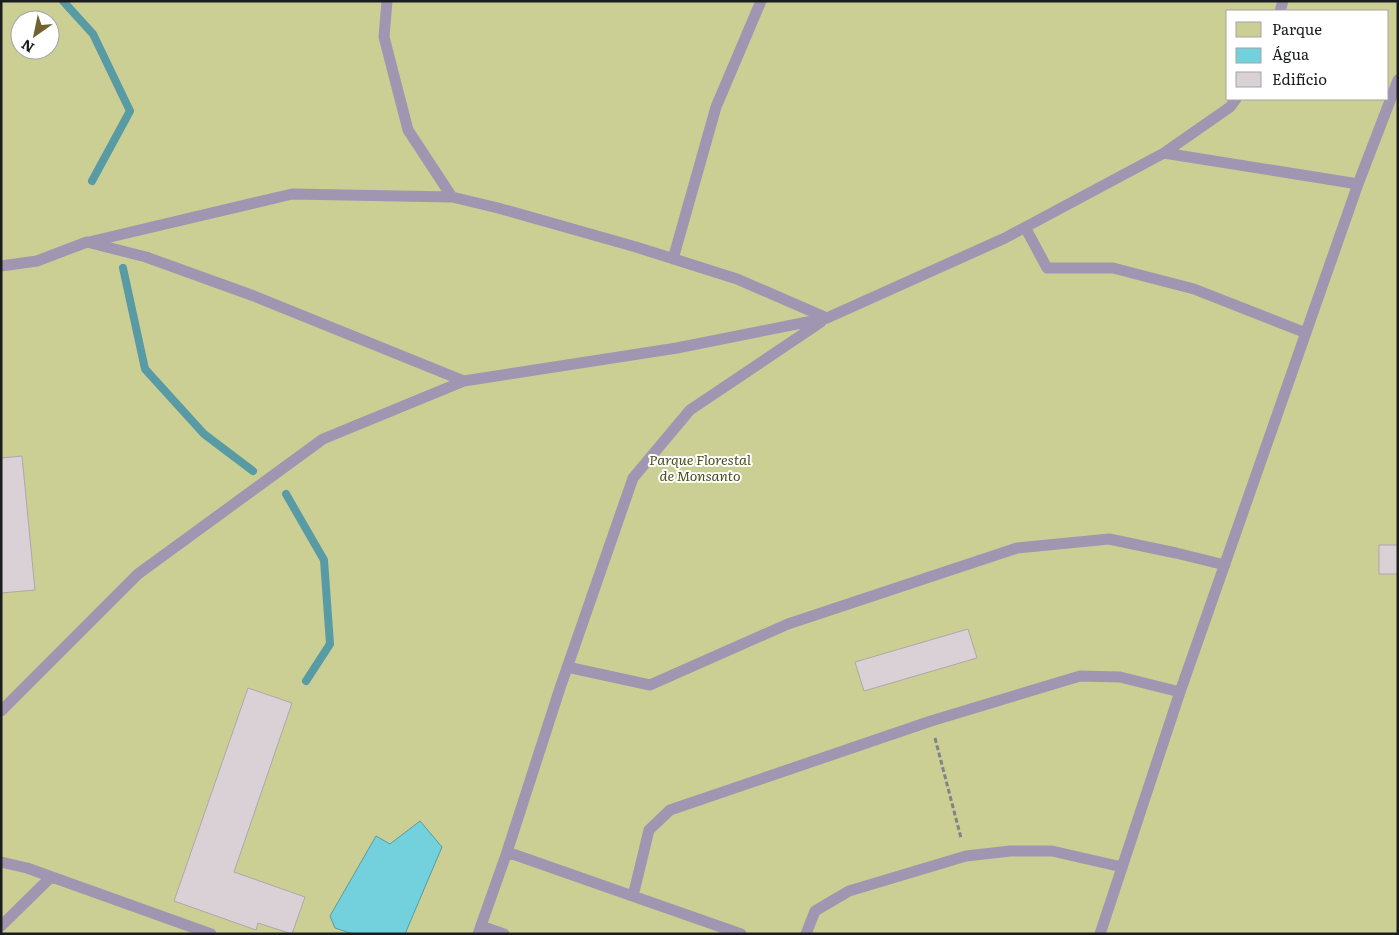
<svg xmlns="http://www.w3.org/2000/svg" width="1399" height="935" font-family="Literata,serif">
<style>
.green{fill:#cbcf93;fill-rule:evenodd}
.water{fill:#73d1dd;stroke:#589ba4}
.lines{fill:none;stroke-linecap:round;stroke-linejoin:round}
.stream{stroke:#589ba4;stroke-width:8}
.building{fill:#d9d1d6;stroke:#aea7ab}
.path{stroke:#808488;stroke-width:3;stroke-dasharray:5 2.5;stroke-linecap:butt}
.service{stroke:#a096b2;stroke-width:11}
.labels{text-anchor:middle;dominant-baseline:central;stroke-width:4;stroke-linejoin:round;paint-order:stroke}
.park-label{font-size:14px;font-style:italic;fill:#4d4f1c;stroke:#fff}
</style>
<rect width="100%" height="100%" fill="#eaf0f5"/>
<!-- green -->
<path class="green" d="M1 1H1398V934H1ZM1228 11H1388V99H1228ZM20 20H50V50H20Z"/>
<!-- water -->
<path class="water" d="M420 821 442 847 405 934H353L335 928 330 916 376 836 390 844Z"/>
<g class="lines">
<!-- stream -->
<path class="stream" d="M63 1 93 34 130 111 92 181
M123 268 145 369 204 434 253 471
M286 494 324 560 330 644 306 681"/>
</g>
<!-- building -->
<path class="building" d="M22 456 35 590 1 593V458Z
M1379 545H1398V574H1379Z
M968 629 977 658 864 691 855 662Z
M248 688 292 703 234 872 305 897 292 934 258 923 256 930 174 901Z"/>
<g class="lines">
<!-- path -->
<path class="path" d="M935 738 961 838"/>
<!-- service -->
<path class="service" d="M387 1 384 37 408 130 452 197
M1280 11 1283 1
M1164 153 1358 184 1398 80
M1025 227 1047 268H1113L1194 289 1306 333
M89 242 292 194 452 197 498 208 636 247 737 279 827 318
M673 259 716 107 761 1
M1 266 37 261 87 242 146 257 254 296 464 381 677 348 827 318 1005 238 1164 153 1230 107 1236 99
M567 667 650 685 788 624 1017 548 1109 539 1176 553 1225 565
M1 711 138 574 323 439 464 381
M507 852 741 934
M1 862 27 868 211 934
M633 896 649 830 670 810 931 721 1080 676 1120 677 1180 692
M1 926 51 877
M481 926 504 934
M478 934 507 852 560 688 633 478 690 410 821 322
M806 934 815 911 849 891 966 856 1010 851H1052L1122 867
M1100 934 1180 692 1358 184"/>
</g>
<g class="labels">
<!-- park labels -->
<g class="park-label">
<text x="700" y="459">Parque Florestal<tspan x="700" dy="16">de Monsanto</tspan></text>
</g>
</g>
<!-- border -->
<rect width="1399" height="935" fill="none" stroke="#1a1c1e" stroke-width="5"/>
<!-- legend -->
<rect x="1226" y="10" width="162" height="90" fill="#ffffff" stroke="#a3a4a5"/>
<rect x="1236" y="22" width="25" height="15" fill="#cbcf93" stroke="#a3a4a5"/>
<text x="1272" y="35" font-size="15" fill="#1a1c1e">Parque</text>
<rect x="1236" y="48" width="25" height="15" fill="#73d1dd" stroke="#a3a4a5"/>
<text x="1272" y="60" font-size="15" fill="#1a1c1e">Água</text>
<rect x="1236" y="72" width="25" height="15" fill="#d9d1d6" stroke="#a3a4a5"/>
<text x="1272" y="85" font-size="15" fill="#1a1c1e">Edifício</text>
<!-- north arrow -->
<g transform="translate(35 35) rotate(213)"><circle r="24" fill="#ffffff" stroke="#a3a4a5"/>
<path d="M0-4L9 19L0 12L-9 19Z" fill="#706330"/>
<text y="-8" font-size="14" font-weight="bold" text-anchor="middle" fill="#1a1c1e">N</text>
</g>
</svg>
